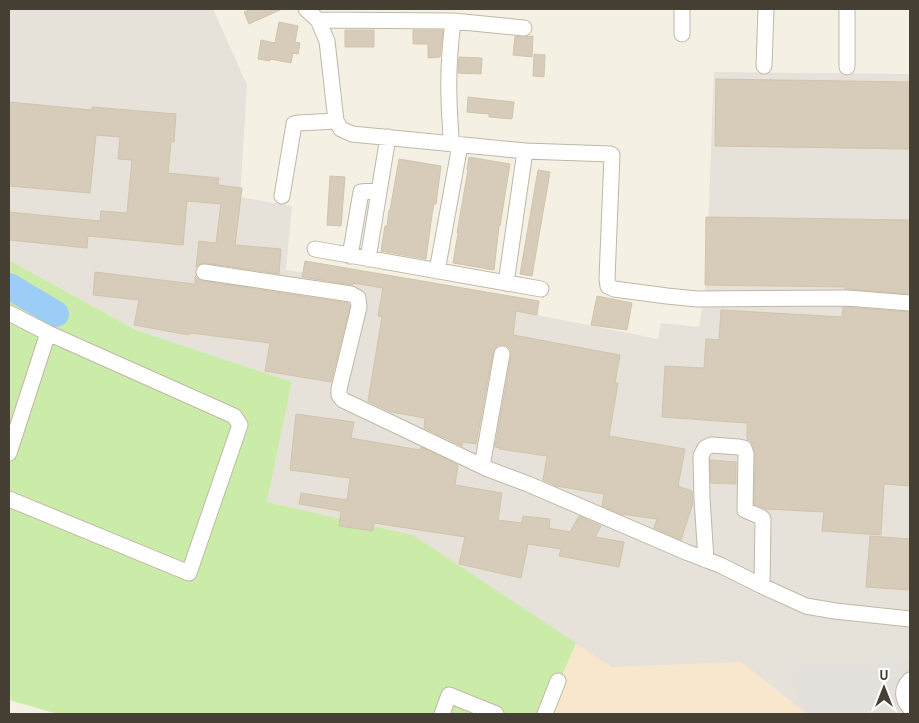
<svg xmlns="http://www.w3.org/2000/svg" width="919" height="723" font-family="'Alegreya Sans',sans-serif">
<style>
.commercial{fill:#f8e7cd}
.industrial{fill:#e6e1d9}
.green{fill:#cbeca9}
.parking{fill:#e4e1dd}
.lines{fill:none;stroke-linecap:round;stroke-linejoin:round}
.river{stroke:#9bcdf6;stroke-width:26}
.building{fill:#d6ccb9;stroke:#d2c4ab}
.minor-casing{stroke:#c0b8a6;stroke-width:17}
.minor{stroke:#fff;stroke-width:15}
</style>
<rect width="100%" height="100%" fill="#f4f0e4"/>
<!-- commercial -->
<path class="commercial" d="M576 643 611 667 741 662 807 714H545Z"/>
<!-- industrial -->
<path class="industrial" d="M9 9H213L247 85 240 197 292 206 286 270 371 282 658 339 661 323 699 327 706 284 714 72 910 74V714H807L741 662 611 667 413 535 267 502 292 382 136 330 9 260Z"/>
<!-- green -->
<path class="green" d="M9 260 136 330 292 382 267 502 413 535 576 643 545 714H58L9 700Z"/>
<!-- parking -->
<path class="parking" d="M865 659 910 660V714H808L794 691 791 673 798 661 859 663Z"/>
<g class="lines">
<!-- river -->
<path class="river" d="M9 286 56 314"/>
</g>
<!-- building -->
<path class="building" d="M252 9H282L249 24 244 12Z
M279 22 298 26 295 42 300 43 298 54 293 53 291 63 270 59V61L258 59 261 40 275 43Z
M345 30H374V47H345Z
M413 30H443L440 57 428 58V44H413Z
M515 36 523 37 533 36 532 57 513 55Z
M534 54 545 55 544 77 533 76Z
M459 57 482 58 481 74 458 73Z
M716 79 910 82V149L715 146Z
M468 97 514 102 512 119 489 117V114L467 112Z
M9 102 92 110V107L176 114 174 142H171L168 173 219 178 218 185 242 188 235 245 281 249 279 274 205 263 200 264 196 267 199 241 216 243 221 204 187 201 183 245 88 236 87 248 9 240V212L100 221 101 211 127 213 132 160 118 159 120 137 96 135 90 193 9 186Z
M469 157 510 164 500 226H499L494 270 453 263 458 233H457L468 170H467Z
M399 159 441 166 436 204H434L432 215 426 259 381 251 385 226H387L389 210H390Z
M538 170 550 172 532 276 520 274Z
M330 176 345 177 341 226 327 225Z
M706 217 910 220V294L845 289V287L705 285Z
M305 261 539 301 537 315 516 311 513 335 620 355 615 383H618L609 436 685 449 678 486 692 491 693 503 681 540 654 528 657 519 621 514 602 506 604 494 556 486 543 480 547 456 499 449 500 448 495 447 511 356V350L508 347 504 345H498L495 348 493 352 476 444 463 442 462 446 424 428 425 418 391 412 368 401 382 317 378 316 383 288 353 283V285L302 277Z
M95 272 195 284V276L198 279 203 281 348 303 350 306 331 382 265 371 270 343 190 333 189 335 134 325 139 300 93 295Z
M597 296 632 303 627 330 591 325Z
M843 307 910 312V486L884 484 881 535 822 531 824 512 766 509 754 504 755 454 753 445 751 441 747 439V423L662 417 665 366 704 368 706 339 719 340 721 310 842 317Z
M296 414 354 422 351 438 420 450 421 447 458 465 455 485 502 493 498 520 522 523 523 516 550 519 549 528 570 532 579 516 601 526 595 537 624 542 619 567 559 556 561 549 528 544 521 578 459 564 465 537 374 523 373 531 339 526 341 511 299 504 301 493 347 500 350 478 290 470Z
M710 460 736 462V484L711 483Z
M870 536 910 539V590L866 587Z"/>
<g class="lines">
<defs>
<path id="minor" d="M306 9 318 20 327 41 336 121 341 129 352 134 525 151 611 154 612 155 607 279 608 286 614 289 667 296 697 299 847 298 910 303
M847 9V67
M318 20 453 21C450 46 448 71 449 97 449 113 451 128 451 144
M453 21 524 28
M682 34V9
M764 66 766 9
M282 196 294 124 298 123 336 121
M315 249 541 289
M350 256 361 192 379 190
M368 259 388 137
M437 271 460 145
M204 272 351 294 358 298 359 307 339 389V395L343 400 488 469 528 484 686 552 720 565 762 586 806 606 835 611 910 619
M506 283 525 151
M9 313 48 333 234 416 240 425 189 573 9 499
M9 453 48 333
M482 466 502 354
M706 560 702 498 701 456 705 448 711 445 739 447 744 448 746 454 745 510 761 517 763 519 762 586
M910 680C901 689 902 699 910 708
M442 714 449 695 496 714
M545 714 558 681"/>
</defs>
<!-- minor casing -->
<use href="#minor" class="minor-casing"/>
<!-- minor -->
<use href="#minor" class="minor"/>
</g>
<!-- border -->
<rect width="919" height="723" fill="none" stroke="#464034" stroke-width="20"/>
<!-- north arrow -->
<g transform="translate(884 688)" stroke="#ffffff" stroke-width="4" paint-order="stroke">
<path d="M0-4L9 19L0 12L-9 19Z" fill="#464034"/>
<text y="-8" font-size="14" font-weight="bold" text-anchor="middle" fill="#464034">U</text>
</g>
</svg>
